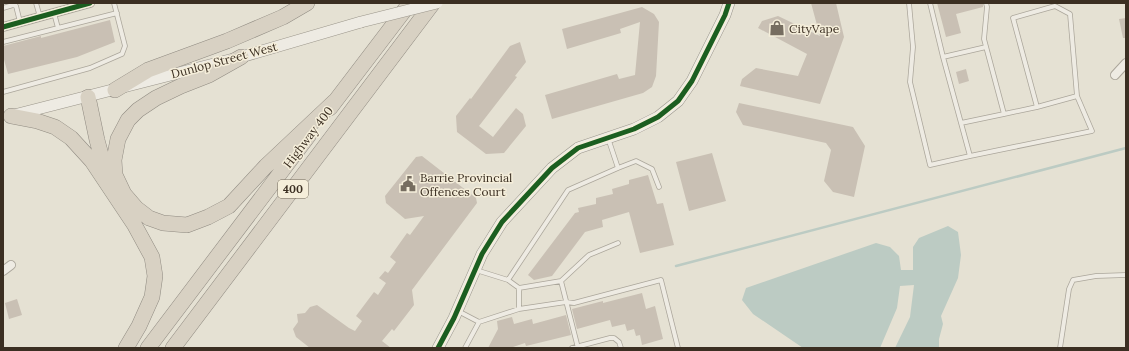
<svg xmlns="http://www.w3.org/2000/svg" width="1129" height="351" font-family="Lora,serif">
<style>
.water{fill:#bccbc3}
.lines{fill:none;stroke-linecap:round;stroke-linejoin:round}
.stream{stroke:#bccbc3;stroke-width:2.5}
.building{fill:#c9c0b4}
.lane-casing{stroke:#aba69b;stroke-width:5.5}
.street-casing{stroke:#aba69b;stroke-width:10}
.secondary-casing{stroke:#9b968b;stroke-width:12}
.highway-casing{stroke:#908b82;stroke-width:16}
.lane{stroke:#eeebe3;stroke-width:4}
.street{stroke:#eeebe3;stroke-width:8}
.secondary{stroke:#eeebe3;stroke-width:11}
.highway{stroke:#d8d1c3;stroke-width:15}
.secondary-bridge-casing{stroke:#9b968b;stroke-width:12;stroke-linecap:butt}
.secondary-bridge{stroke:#eeebe3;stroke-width:11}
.cycleway-casing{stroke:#f5eeda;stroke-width:8}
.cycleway{stroke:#1b5e20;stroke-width:5}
.labels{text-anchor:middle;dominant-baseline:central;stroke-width:3;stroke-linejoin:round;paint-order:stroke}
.shield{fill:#f5eeda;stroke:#736859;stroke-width:1}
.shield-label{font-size:11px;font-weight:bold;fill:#3b2f22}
.poi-label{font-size:12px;fill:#3b2f22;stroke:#f5eeda;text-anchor:start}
.street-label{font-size:12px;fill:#3b2f22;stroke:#f5eeda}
</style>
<rect width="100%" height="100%" fill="#e5e1d3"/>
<!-- water -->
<path class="water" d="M948 226 958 232 961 255 958 278 941 316 943 324 939 339V348H895L910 317 914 285 900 286 897 308 880 348H803L753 314 742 300 746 288 876 243 890 247 899 256 901 270H913V247L919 238Z"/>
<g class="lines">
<!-- stream -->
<path class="stream" d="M676 266 1126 148"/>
</g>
<!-- building -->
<path class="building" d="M811 3H836L844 37 820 104 740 86 742 79 756 68 798 76 807 54 758 28 762 21 778 16 820 36Z
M937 3H983V7L956 14 961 33 946 37Z
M642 7 654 14 659 22 656 76 652 87 643 93 552 119 545 95 617 74 619 79 635 75 640 22 620 29 621 33 567 49 562 29Z
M1126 18V38H1123L1119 19Z
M110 20 115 42 77 57 8 74 3 56V46L41 36V38Z
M520 42 526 62 515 76 517 77 479 126 493 137 516 108 523 114 526 126 504 153 486 154 457 132 456 116 470 98 471 99 510 46Z
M966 69 969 81 959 84 956 72Z
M739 103 853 127 865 146 854 197 833 192 824 181 831 150 826 143 743 125 736 112Z
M712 153 726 201 689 211 676 162Z
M422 156 476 198 477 203 412 290 414 305 394 331 392 329 382 341 391 348H310L296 337 293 329 298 322 297 314 305 313 310 307 317 305 349 328 355 331 362 321 356 316 374 292 378 295 386 283 379 278 385 271 388 273 396 262 390 257 407 233 410 235 424 216 405 219 386 203 385 196 416 157Z
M648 175 657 204 663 203 674 245 640 253 629 212 602 220 603 227 585 232 552 276 534 280 528 275 575 213 579 212 578 208 596 204V198L613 194 612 189 629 184V180Z
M642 293 646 309 655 306 663 339 642 345 640 335 636 336 634 329 627 331 625 324 612 327 610 320 577 329 572 309 603 301V303Z
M17 299 22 315 9 319 5 303Z
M566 315 571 335 526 346 525 343 510 348H488L498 329 497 321 512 317 514 324 532 319 533 324Z"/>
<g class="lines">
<defs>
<path id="lane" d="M36 3 40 17
M909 3 913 47 910 82 930 165 970 156
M930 3 943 57 970 156 1092 131 1077 96 1070 14 1055 6 1013 18 1037 107
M3 8 13 5 16 6 20 22
M54 13 58 28
M3 42 117 13
M943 57 986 47
M3 92 90 68 122 54 125 46 114 3
M1004 114 1037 107 1077 96
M961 123 1004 114 984 39 987 7 986 3
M608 138 618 168
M476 270 508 280 519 288 561 281 589 255 618 243
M508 280 568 190 618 168 636 161 652 169 659 187
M561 281 578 348
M519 309V288
M458 311 479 322
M465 348 479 322 519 309 566 302 574 303 661 280 678 348
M572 348 610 338H614L619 342 621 348
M1060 348 1069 289 1073 280 1096 276 1126 275"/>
<path id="street" d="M3 27 90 3
M1115 75 1126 63
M3 271 11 265"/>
<path id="secondary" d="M14 115 241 57 361 22
M438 348 454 318 482 254 502 222 552 168 578 148 634 129 658 117 678 101 692 81 725 15 729 3"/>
<path id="highway" d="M241 57 209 75 181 86 156 98 138 110 128 120 118 139 114 160 115 175 124 194 136 208 149 218 163 223 187 225 208 217 229 206 266 166 335 101
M115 90 148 70 227 41 283 17 307 3
M88 97 97 140 107 177
M330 108 410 3
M11 116 37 121 55 127 71 138 92 161 134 224 152 257 155 276 152 297 139 326 126 348
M148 348 309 135
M173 348 433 3"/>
</defs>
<!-- lane casing -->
<use href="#lane" class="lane-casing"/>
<!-- street casing -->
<use href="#street" class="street-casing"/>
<!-- secondary casing -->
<use href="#secondary" class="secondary-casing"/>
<!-- highway casing -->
<use href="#highway" class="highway-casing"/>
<!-- lane -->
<use href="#lane" class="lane"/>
<!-- street -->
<use href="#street" class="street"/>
<!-- secondary -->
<use href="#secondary" class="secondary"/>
<!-- highway -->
<use href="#highway" class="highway"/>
<defs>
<path id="secondary-bridge" d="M361 22 437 3"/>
</defs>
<!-- secondary-bridge casing -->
<use href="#secondary-bridge" class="secondary-bridge-casing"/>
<!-- secondary-bridge -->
<use href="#secondary-bridge" class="secondary-bridge"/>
<defs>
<path id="cycleway" d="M3 27 90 3
M438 348 454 318 482 254 502 222 552 168 578 148 634 129 658 117 678 101 692 81 725 15 729 3"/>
</defs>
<!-- cycleway casing -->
<use href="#cycleway" class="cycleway-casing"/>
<!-- cycleway -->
<use href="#cycleway" class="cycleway"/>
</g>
<!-- icons -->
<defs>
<symbol id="shop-bare" viewBox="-9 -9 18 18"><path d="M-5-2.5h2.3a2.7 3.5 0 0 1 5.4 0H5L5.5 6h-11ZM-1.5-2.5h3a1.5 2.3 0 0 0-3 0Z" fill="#766d60" stroke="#f5eeda" stroke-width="2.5" paint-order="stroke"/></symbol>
<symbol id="civic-bare" viewBox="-9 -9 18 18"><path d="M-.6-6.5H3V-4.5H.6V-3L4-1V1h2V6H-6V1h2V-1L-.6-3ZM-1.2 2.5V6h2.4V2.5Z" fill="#766d60" stroke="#f5eeda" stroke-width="2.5" paint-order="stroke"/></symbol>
</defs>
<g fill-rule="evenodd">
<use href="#shop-bare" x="766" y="17" width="22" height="22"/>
<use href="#civic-bare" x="397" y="173" width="22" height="22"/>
</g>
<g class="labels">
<!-- shield labels -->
<rect class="shield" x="278" y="180" width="30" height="18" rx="3"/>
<g class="shield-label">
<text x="293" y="189">400</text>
</g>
<!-- poi labels -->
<g class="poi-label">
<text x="789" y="28">CityVape</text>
<text x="420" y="177">Barrie Provincial<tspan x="420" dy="14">Offences Court</tspan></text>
</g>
<!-- street labels -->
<g class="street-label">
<text transform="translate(224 60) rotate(-15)">Dunlop Street West</text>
<text transform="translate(308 137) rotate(-53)">Highway 400</text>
</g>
</g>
<!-- border -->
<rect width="1129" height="351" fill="none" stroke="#3b2f22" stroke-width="8"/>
</svg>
